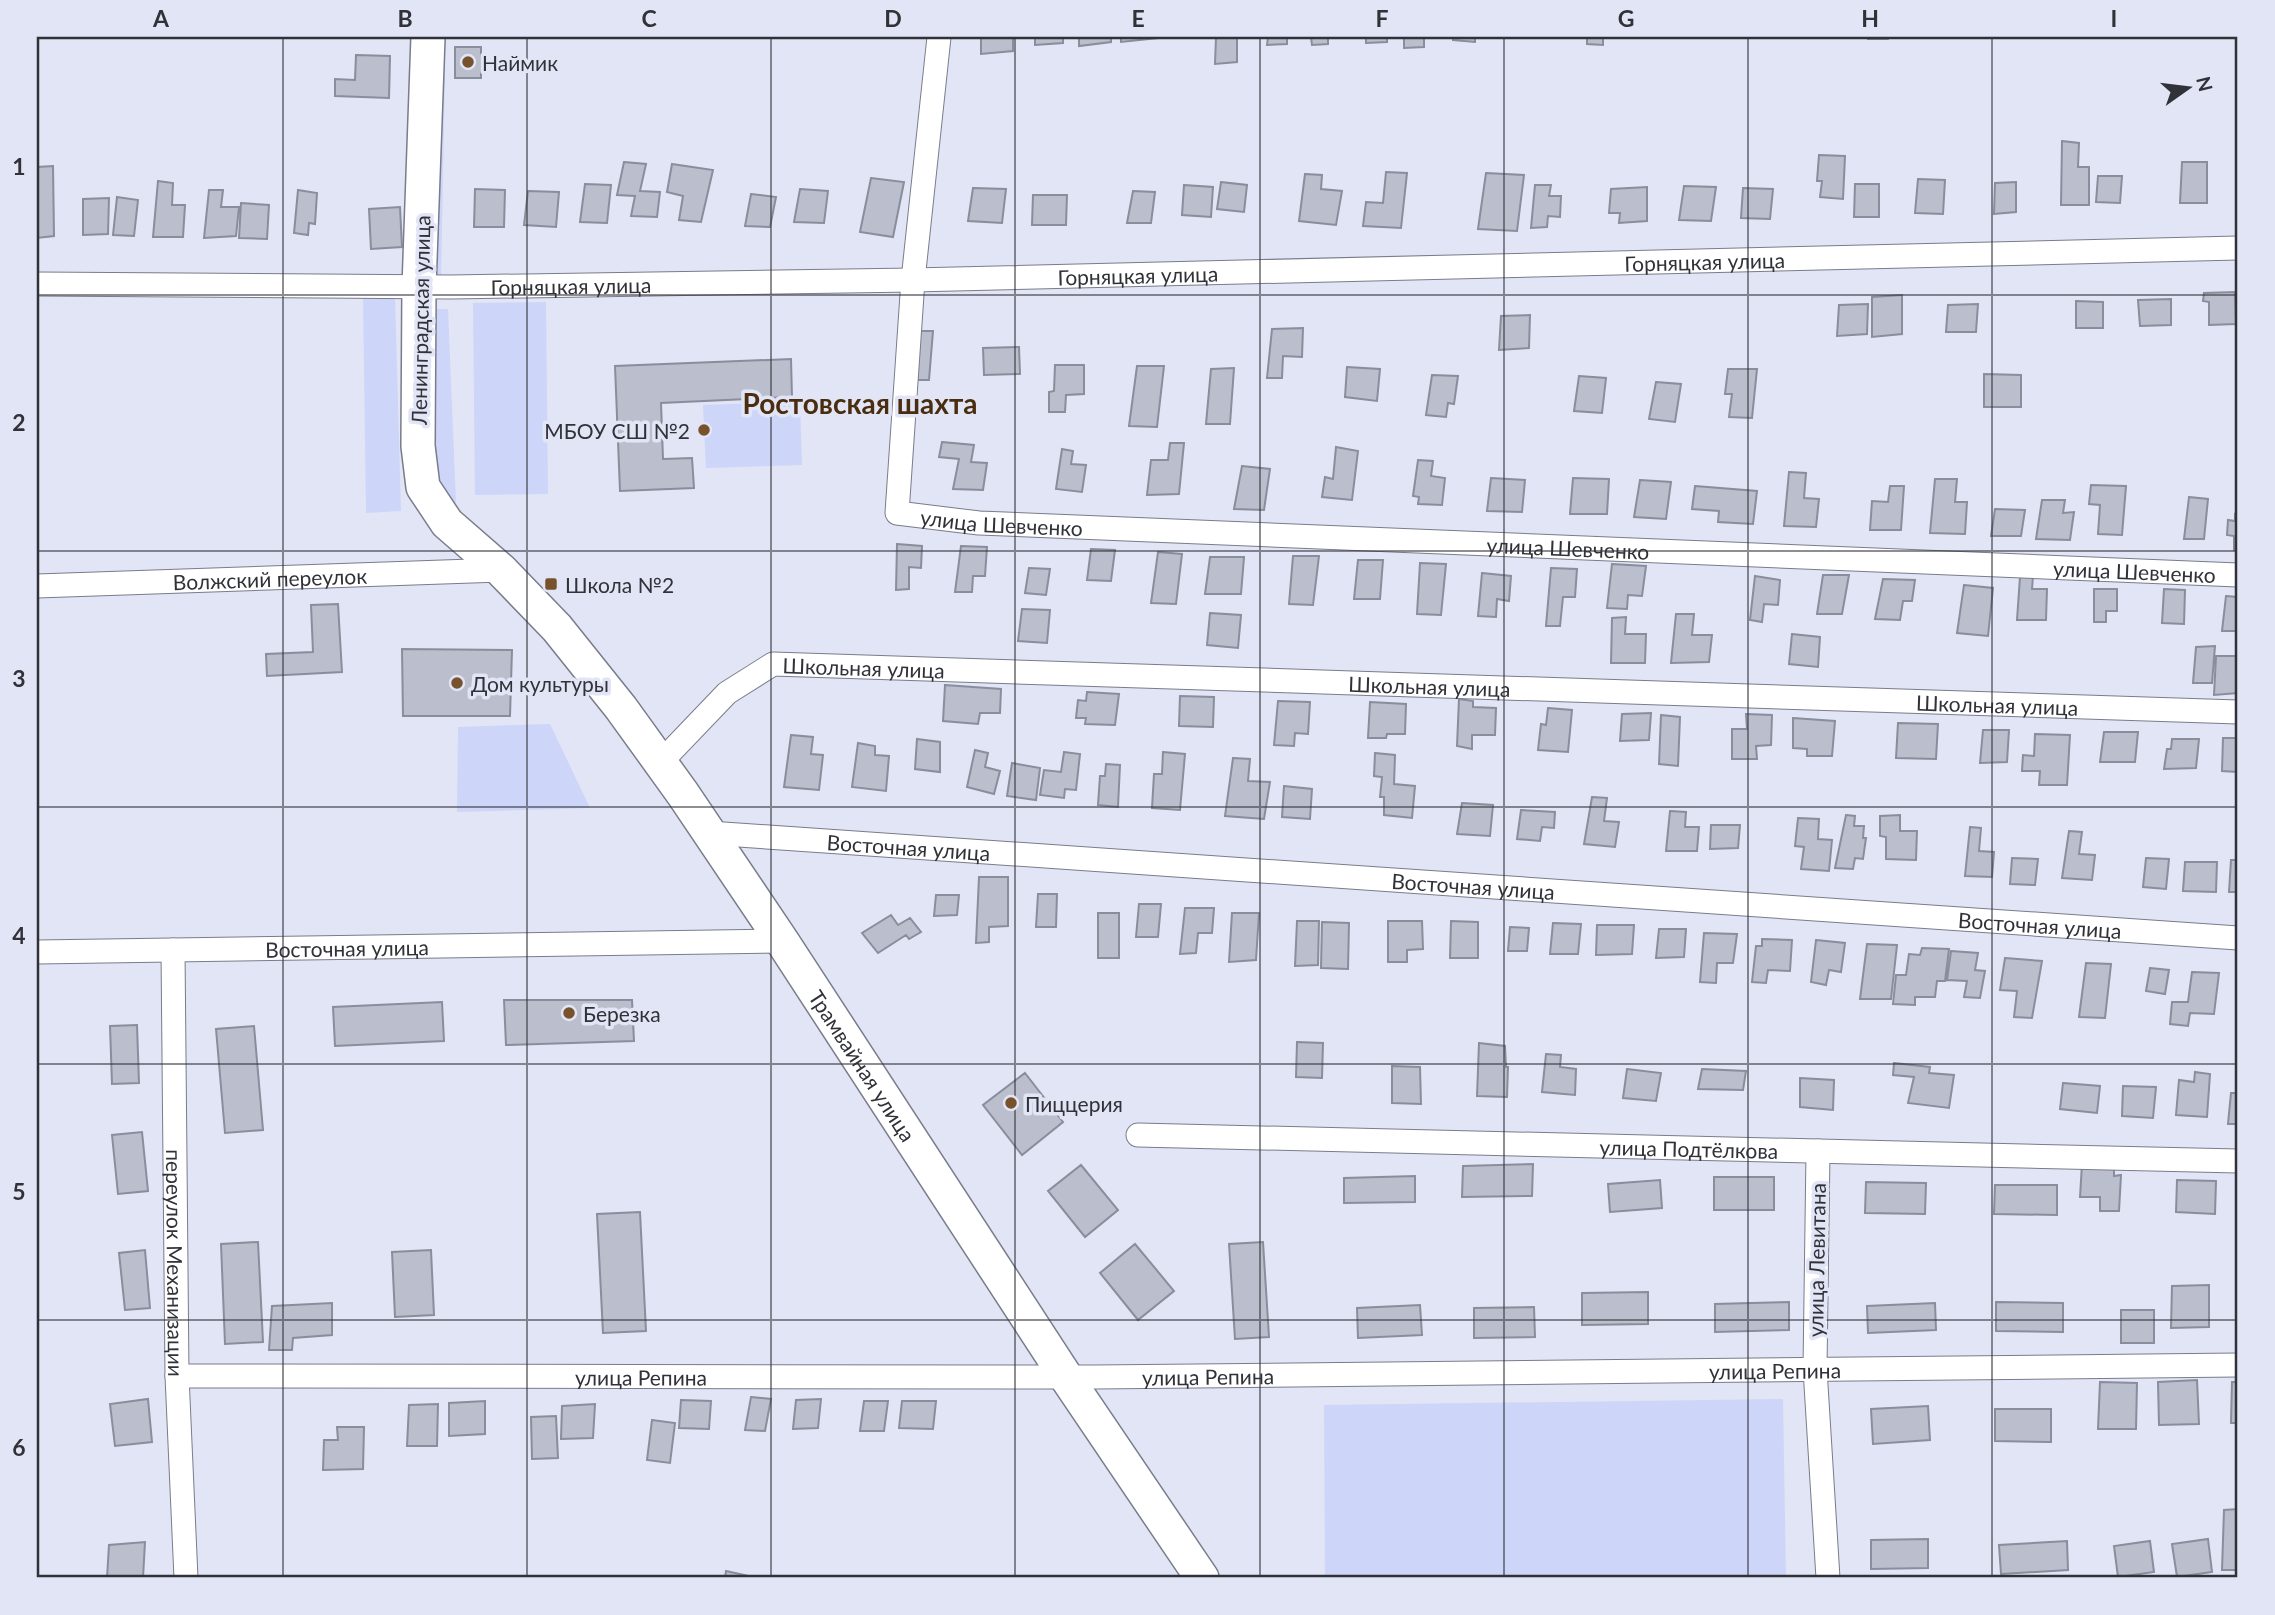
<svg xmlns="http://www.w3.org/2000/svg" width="2275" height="1615" font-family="Lato,sans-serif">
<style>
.green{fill:#cdd6f9}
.building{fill:#bbbecd;stroke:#8a8d9b;stroke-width:2}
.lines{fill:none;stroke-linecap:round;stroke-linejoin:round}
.street-casing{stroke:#797c8a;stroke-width:25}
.secondary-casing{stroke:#797c8a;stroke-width:36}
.street{stroke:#fff;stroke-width:23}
.secondary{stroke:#fff;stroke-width:33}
.grid{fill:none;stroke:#313238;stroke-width:2;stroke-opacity:0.55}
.poi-dot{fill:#77522d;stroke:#e1e5f5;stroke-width:2.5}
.labels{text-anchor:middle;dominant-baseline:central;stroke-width:7;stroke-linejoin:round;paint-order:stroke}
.poi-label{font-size:21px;fill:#313238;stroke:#e1e5f5;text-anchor:start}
.street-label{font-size:21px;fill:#313238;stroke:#e1e5f5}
.district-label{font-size:28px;font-weight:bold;fill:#4a2d0f;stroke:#e1e5f5}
.neatline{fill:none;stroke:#313238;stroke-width:2.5}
.grid-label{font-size:23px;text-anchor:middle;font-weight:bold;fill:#313238}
</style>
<rect width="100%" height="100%" fill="#e1e5f5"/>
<!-- green -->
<path class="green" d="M445 69 441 282 427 280 429 82Z
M363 296H395L401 511 366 513Z
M546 302 548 494 475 495 473 303Z
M426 309H448L456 504 435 480Z
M800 402 802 465 706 468 703 405Z
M550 724 590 808 457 812 458 727Z
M1783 1399 1786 1578H1325L1324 1405Z"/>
<!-- building -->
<path class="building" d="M981 37H1013V51L981 54Z
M1035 37H1063V43L1035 45Z
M1079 37H1111V42L1079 46Z
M1121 37H1158V38L1121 42Z
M1216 37H1237V62L1215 64Z
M1268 37H1287V44L1267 45Z
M1311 37H1328V44L1312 45Z
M1366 37H1387V42L1366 43Z
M1404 37H1424V47L1404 48Z
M1453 37H1475V42L1453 40Z
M1587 37H1603V45L1587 44Z
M1868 37H1889L1888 39H1868Z
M455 47H481V78H455Z
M356 55 390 56 389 98 335 96V79L355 80Z
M2062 141 2079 143 2078 167H2089V205H2061Z
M1819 155 1845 156 1843 199 1820 197 1822 181H1817Z
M624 162 646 164 640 191 660 192 657 217 631 216 635 196 617 195Z
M2182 162H2207V203H2180Z
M672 164 713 170 701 222 679 220 683 196 667 192Z
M2236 165H2238V207H2236Z
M53 166 54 236 37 238V167Z
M1386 172 1407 173 1401 228 1363 226 1366 202 1383 203Z
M1486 173 1524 175 1517 231 1478 229Z
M1305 174 1322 175 1321 189 1342 191 1336 225 1299 221Z
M2098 176H2122L2120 203 2096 202Z
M871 178 904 182 893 237 860 232Z
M1918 179 1945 180 1943 214 1915 213Z
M158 181 173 183 172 205H185L183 237H153Z
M1221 182 1247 185 1244 212 1217 209Z
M2016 182V212L1994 214 1995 183Z
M585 184 611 185 607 223 580 222Z
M1855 184H1879V217H1854Z
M1184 185 1213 187 1211 217 1182 215Z
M1535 185H1551L1549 196H1561L1560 217 1548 216 1547 227 1531 228Z
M1684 186 1716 187 1711 221 1679 220Z
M1647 187V221L1619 223 1620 213H1609L1611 189Z
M973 188 1006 189 1002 223 968 221Z
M1743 188 1773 189 1770 219 1741 218Z
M475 189 505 190 504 227H474Z
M800 189 828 191 824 223 794 222Z
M209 190H223L221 207H239L236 236 204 238Z
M298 190 317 193 315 224 309 223 308 235 294 233Z
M528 191 559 192 556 227 524 225Z
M1133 191 1155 192 1151 223H1127Z
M751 194 776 197 770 227 745 226Z
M1033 195H1067L1066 225H1032Z
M117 197 138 200 134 236 113 235Z
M109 198 108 234 83 235V199Z
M241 203 269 205 267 239 239 238Z
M400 207 402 247 371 249 369 209Z
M2235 292 2236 324 2209 325V302L2203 301 2204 293Z
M1902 295V334L1872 337V297Z
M2171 299V325L2140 326 2138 300Z
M2076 301 2103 302V328H2076Z
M1868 304 1867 334 1837 336 1839 305Z
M1978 304 1976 332H1946L1948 305Z
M1530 315 1529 348 1499 350 1501 316Z
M1303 328 1302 357 1283 356 1282 378H1267L1272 329Z
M913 331H933L929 380H910Z
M1019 347 1020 374 984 375 983 348Z
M791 359 792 397 661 403 663 459 692 458 694 488 620 491 615 366Z
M1055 365H1084V394L1066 395 1065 412H1049V392L1054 391Z
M1137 366H1164L1157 427 1129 426Z
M1347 367 1380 369 1377 401 1345 397Z
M1234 368 1230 424H1206L1211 369Z
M1728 369H1757L1752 418 1729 417 1732 394H1725Z
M1984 374 2021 375V407H1984Z
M1432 375 1458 376 1454 404 1448 403 1446 417 1426 415Z
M1579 376 1606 378 1602 413 1574 411Z
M1656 382 1681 384 1675 422 1649 419Z
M942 442 974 445 971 462 987 463 983 490 953 489 959 459 939 457Z
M1170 443H1184L1179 494 1147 495 1151 460H1168Z
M1336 447 1358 451 1352 500 1322 497 1325 477 1333 479Z
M1062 449 1073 451 1071 464 1086 465 1082 492 1056 489Z
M1418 460 1433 461 1431 476 1445 478 1442 505 1418 504 1419 497 1413 496Z
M1242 466 1270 469 1264 510 1234 509Z
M1789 472 1806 473 1804 498 1819 499 1816 527 1784 526Z
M1491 478 1525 480 1522 512 1487 511Z
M1573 478 1609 479 1607 514H1570Z
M1935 479H1957L1955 502H1967L1965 534 1930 533Z
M1640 480 1671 482 1666 519 1634 517Z
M2091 485 2126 486 2122 535 2098 534 2100 505 2089 504Z
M1695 486 1757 491 1753 524 1718 522 1719 511 1692 509Z
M1890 486H1904L1901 530H1870L1872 501 1888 502Z
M2189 497 2208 499 2204 539H2184Z
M2042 500H2065L2063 513 2074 512 2070 540 2036 539Z
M1995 509 2025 510 2021 536H1991Z
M2235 514 2238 515V550H2234V536L2227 535 2228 520 2235 521Z
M897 544 922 546 921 568 909 567V589L896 590Z
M961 546 987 547 985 576H973L972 592H955Z
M1091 549 1115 550 1111 581 1087 580Z
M1158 552 1182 554 1176 604 1151 603Z
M1293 556H1319L1313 605 1289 604Z
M1210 557H1244L1241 594H1205Z
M1358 560H1383L1380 599H1354Z
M1420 563 1446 564 1441 615 1417 614Z
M1612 564 1646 566 1642 596 1628 595 1627 609 1607 608Z
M1029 568 1050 569 1046 595 1025 593Z
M1551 568 1577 569 1575 597H1563L1560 626H1546Z
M1482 573 1511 576 1509 601 1497 599 1496 617 1478 616Z
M1823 575H1849L1842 614H1817Z
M1755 576 1780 580 1778 605 1764 604 1762 622 1750 620Z
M2033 576 2032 589H2047L2046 620H2017L2020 577Z
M1883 579 1915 580 1912 601H1903L1900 620 1875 619Z
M1964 585 1993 588 1988 636 1957 633Z
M2094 589H2117V611H2106V622H2094Z
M2164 589 2185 590 2184 624 2162 623Z
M2226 596 2238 597V631H2222Z
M338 604 342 672 267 676 266 654 313 652 311 605Z
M1022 609 1050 610 1047 643 1018 641Z
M1210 613 1241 615 1238 648 1207 645Z
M1676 614H1694L1692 635H1712L1709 662 1671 663Z
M1626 617 1625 634H1646L1645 663H1611L1612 618Z
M1792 634 1820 637 1818 667 1789 664Z
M2215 646 2212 683H2193L2196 647Z
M402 649 512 650 510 716H403Z
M2216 656H2238V693L2214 695Z
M945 685 1001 689 1000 713H980L978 724 943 721Z
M1087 692 1119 694 1115 725 1085 724 1086 718H1076L1078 700 1086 701Z
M1180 696 1214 697 1213 727 1179 726Z
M1459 699 1473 701V707L1496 708 1495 735H1472V749L1457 746Z
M1278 701 1310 702 1308 734 1295 733 1294 746 1274 745Z
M1370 702 1406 704 1405 734H1387L1386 738H1368Z
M1548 708 1572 710 1568 752 1538 750 1541 724 1546 725Z
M1651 713 1649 740 1620 741 1622 714Z
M1746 714 1772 715 1771 745 1756 746 1757 759H1732V729H1747Z
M1661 715 1680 717 1678 766 1659 764Z
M1793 718 1835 721 1832 756H1807V749L1793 748Z
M1898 723 1938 724 1936 759 1896 758Z
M1983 730H2009L2007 762 1980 763Z
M2104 732H2138L2135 762H2100Z
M2035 734 2070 735 2067 785H2039L2040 771H2022L2023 755 2034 756Z
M791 735 813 737 811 754 823 755 819 790 784 787Z
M2223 738H2238L2237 772 2222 771Z
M917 739 940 742V772L915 769Z
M2172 739H2199L2196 768 2164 769 2167 749H2171Z
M858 743 875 746V755L889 756 886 791 852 787Z
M975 750 988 753 985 767 1000 771 994 794 967 787Z
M1064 752 1080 754 1076 790 1065 789 1064 798 1040 795 1044 770 1061 772Z
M1163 752 1185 754 1180 810 1152 808 1154 774H1162Z
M1375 753 1395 755 1394 784 1415 786 1412 818 1384 815V797H1380L1382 777 1374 776Z
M1233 758 1250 759 1248 781 1270 782 1264 819 1225 816Z
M1012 763 1040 768 1036 800 1007 796Z
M1106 764 1120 765 1118 807 1098 805 1100 776H1105Z
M1284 786 1312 789 1310 819 1282 817Z
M1592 797 1607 798 1604 821 1619 822 1615 847 1584 844Z
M1462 803 1493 805 1490 836 1457 834Z
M1521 810 1555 812 1554 828 1542 827 1540 841 1517 839Z
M1670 811 1686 812 1685 827H1699L1697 851H1666Z
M1846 815 1855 816 1854 826H1864L1863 838H1866L1863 859 1855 858 1853 869 1835 868Z
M1900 815V831H1917L1916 860 1886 859V837L1880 836V816Z
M1798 818 1819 819 1818 839 1832 840 1829 871 1801 869 1804 847 1795 846Z
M1711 825H1740L1738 848 1710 849Z
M1970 827 1981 828 1979 851 1994 852 1992 877 1965 876Z
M2069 831 2082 832 2079 854 2095 855 2092 880 2062 878Z
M2012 858 2038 859 2035 885 2010 884Z
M2146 858 2169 859 2166 889 2143 887Z
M2231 860H2238V892H2229Z
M2185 862H2217L2216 892 2183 891Z
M979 877H1008V926L989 927V942L976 943Z
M1038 894H1057L1056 927H1036Z
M936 895H959L957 915 934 916Z
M1139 904H1161L1158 937H1136Z
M1185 908H1214L1212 933H1198L1196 953 1180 954Z
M1098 913H1119V958H1098Z
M1232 913H1259L1256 960 1229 962Z
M891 915 898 925 910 918 921 932 909 939 906 935 878 953 862 933Z
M1297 921H1319L1318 965 1295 966Z
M1388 921H1422L1423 949 1407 950V962H1388Z
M1451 921 1478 922V958H1450Z
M1322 922 1349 923 1348 969 1321 968Z
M1553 923 1581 924 1578 954H1550Z
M1597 925H1634L1632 954 1596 955Z
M1510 927 1529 928 1527 951H1508Z
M1659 929H1686L1684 957 1656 958Z
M1704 933 1737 934 1733 963H1717L1716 983 1700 982Z
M1762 939 1792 940 1790 971 1768 970 1766 983 1752 982 1756 946H1762Z
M1816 940 1845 943 1841 972 1829 970 1826 985 1811 982Z
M1867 944 1897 945 1891 999H1860Z
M1922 948 1949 949 1945 981H1937L1935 997H1915V1005L1893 1004 1896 975H1906L1909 954 1920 955Z
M1951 951 1978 953 1975 970 1985 971 1980 998 1964 997 1967 981 1947 980Z
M2005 958 2042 961 2032 1018 2014 1017 2017 991 2000 990Z
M2086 963 2111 964 2105 1018 2079 1017Z
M2150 968 2169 970 2165 994 2146 991Z
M2192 972 2219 973 2214 1014 2190 1013 2188 1026 2170 1024 2172 1002H2188Z
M504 1000H632L634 1041 506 1045Z
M442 1002 444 1041 335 1046 333 1007Z
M137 1025 139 1083 112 1084 110 1026Z
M254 1026 263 1130 225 1133 216 1029Z
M1297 1042 1323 1043 1322 1078 1296 1077Z
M1479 1043 1505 1046 1506 1067H1508L1507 1097 1477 1096Z
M1546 1054 1561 1055 1560 1067 1576 1069 1575 1095 1542 1092Z
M1894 1063 1930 1067 1929 1073 1954 1075 1949 1108 1908 1103 1914 1077 1893 1075Z
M1392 1066 1420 1067 1421 1104 1392 1103Z
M1627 1069 1661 1073 1656 1101 1623 1098Z
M1702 1069 1746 1071 1743 1090 1698 1089Z
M2195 1072 2210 1074 2207 1117 2176 1115 2179 1080 2194 1082Z
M1025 1073 1063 1122 1022 1155 983 1105Z
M1800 1078 1834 1080 1833 1110 1800 1107Z
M2063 1083 2100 1086 2097 1113 2060 1109Z
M2123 1086 2156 1087 2153 1118 2122 1116Z
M2231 1093H2238V1124H2228Z
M142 1132 148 1191 118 1194 112 1135Z
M1533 1164 1532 1196 1462 1197 1463 1166Z
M2082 1164 2114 1165V1176L2121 1175 2119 1211H2100V1197H2080Z
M1081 1165 1118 1210 1085 1237 1048 1191Z
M1415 1176V1202L1344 1203V1178Z
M1714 1177H1774V1210H1714Z
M1660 1180 1662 1208 1610 1212 1608 1184Z
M2177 1180 2216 1181 2215 1214 2176 1212Z
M1866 1182 1926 1183 1925 1214 1865 1213Z
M1995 1185H2057V1215L1994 1214Z
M640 1212 646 1331 603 1333 597 1214Z
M258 1242 263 1342 225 1344 221 1244Z
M1263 1242 1269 1337 1235 1339 1229 1244Z
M1135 1244 1174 1291 1138 1320 1100 1273Z
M145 1250 150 1308 125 1310 119 1253Z
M431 1250 434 1315 395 1317 392 1252Z
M2209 1285V1327L2171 1328 2172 1286Z
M1648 1292V1324L1582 1325V1293Z
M1789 1302V1330L1715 1332V1304Z
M1996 1302 2063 1303V1332L1996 1331Z
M332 1303V1335L293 1338 292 1350H269L272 1306Z
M1935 1303 1936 1330 1868 1333 1867 1306Z
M1420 1305 1422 1335 1358 1338 1357 1308Z
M1534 1307 1535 1337 1474 1338V1308Z
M2121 1310H2154V1343H2121Z
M2197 1380 2199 1424 2159 1425 2158 1382Z
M2100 1382 2137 1383 2136 1429H2098Z
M2232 1382H2238V1423H2231Z
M751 1397 771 1399 765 1431 745 1430Z
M148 1399 152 1442 115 1446 110 1404Z
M821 1399 818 1428 793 1429 796 1400Z
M681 1400 711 1401 709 1429 679 1428Z
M485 1401V1434L449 1436V1403Z
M864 1401H888L884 1431H860Z
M902 1401H936L933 1429 899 1428Z
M438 1404 437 1446H407L409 1405Z
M595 1404 593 1438 561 1439 562 1406Z
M1928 1406 1930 1440 1873 1444 1871 1409Z
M1995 1409H2051V1442L1995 1441Z
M556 1416 558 1458 532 1459 531 1417Z
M652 1420 675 1423 670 1463 647 1460Z
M337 1427H364L363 1469 323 1470 324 1440H338Z
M2238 1509V1570H2222L2224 1510Z
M1928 1539V1568L1871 1569V1540Z
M2208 1539 2212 1572 2177 1577 2172 1544Z
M2067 1541 2068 1570 2001 1574 1999 1545Z
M2150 1541 2154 1572 2118 1577 2114 1546Z
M145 1542 143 1578H107L109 1545Z
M726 1571 749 1576V1578H725Z"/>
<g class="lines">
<defs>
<g id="street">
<path id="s1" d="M939 37 913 280 897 513 979 523 2238 575"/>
<path id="s2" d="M37 284 451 287 913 280 2238 248"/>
<path id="s3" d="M37 586 501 570"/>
<path id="s4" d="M660 763 727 693 773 664 2238 712"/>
<path id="s5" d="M709 833 2238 938"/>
<path id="s6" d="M173 950 177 1376 186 1578"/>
<path id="s7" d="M37 952 782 941"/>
<path id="s8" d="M1138 1135 2238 1161"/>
<path d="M1818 1151 1815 1369 1828 1578"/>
<path id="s9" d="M177 1376 1094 1377 2238 1365"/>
</g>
<g id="secondary">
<path id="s10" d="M428 37 419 287 418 446 423 487 447 523 501 570 557 628 621 708 683 794 782 941 1066 1377 1202 1578"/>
</g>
</defs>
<!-- street casing -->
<use href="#street" class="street-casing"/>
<!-- secondary casing -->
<use href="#secondary" class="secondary-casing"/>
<!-- street -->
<use href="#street" class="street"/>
<!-- secondary -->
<use href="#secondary" class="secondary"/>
</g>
<!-- grid -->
<path class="grid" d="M283 37V1578M527 37V1578M771 37V1578M1015 37V1578M1260 37V1578M1504 37V1578M1748 37V1578M1992 37V1578M37 295H2238M37 551H2238M37 807H2238M37 1064H2238M37 1320H2238"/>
<!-- markers -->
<g class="poi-dot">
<circle cx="468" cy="62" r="7"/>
<circle cx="704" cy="430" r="7"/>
<rect x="544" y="577" width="14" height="14" rx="3.5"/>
<circle cx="457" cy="683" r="7"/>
<circle cx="569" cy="1013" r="7"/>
<circle cx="1011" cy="1103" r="7"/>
</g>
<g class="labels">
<!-- poi labels -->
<g class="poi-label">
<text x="482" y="62">Наймик</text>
<text x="690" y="430" text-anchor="end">МБОУ СШ №2</text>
<text x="565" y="584">Школа №2</text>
<text x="471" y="683">Дом культуры</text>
<text x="583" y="1013">Березка</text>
<text x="1025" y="1103">Пиццерия</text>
</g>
<!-- street labels -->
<g class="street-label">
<text stroke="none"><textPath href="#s2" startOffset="1668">Горняцкая улица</textPath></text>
<text stroke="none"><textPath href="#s2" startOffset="1101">Горняцкая улица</textPath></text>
<text stroke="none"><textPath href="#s2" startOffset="534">Горняцкая улица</textPath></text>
<text transform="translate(420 320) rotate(-89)">Ленинградская улица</text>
<text stroke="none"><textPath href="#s1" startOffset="583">улица Шевченко</textPath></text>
<text stroke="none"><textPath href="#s1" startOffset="1150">улица Шевченко</textPath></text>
<text stroke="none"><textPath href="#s1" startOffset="1717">улица Шевченко</textPath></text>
<text stroke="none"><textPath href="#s3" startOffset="233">Волжский переулок</textPath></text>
<text stroke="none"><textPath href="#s4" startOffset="242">Школьная улица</textPath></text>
<text stroke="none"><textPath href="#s4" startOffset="808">Школьная улица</textPath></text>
<text stroke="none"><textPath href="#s4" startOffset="1376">Школьная улица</textPath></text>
<text stroke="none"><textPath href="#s5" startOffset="200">Восточная улица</textPath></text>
<text stroke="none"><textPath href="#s5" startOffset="766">Восточная улица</textPath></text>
<text stroke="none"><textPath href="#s5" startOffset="1334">Восточная улица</textPath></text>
<text stroke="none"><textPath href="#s7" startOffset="310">Восточная улица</textPath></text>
<text stroke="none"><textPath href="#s10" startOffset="1180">Трамвайная улица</textPath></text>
<text stroke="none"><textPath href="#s8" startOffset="551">улица Подтёлкова</textPath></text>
<text transform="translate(1816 1260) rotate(-89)">улица Левитана</text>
<text stroke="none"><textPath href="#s6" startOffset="313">переулок Механизации</textPath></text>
<text stroke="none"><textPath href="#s9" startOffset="1598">улица Репина</textPath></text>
<text stroke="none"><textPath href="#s9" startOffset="464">улица Репина</textPath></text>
<text stroke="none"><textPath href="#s9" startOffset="1031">улица Репина</textPath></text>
</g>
<!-- district labels -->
<g class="district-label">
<text x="860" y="403">Ростовская шахта</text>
</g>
</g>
<!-- border -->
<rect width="2275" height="1615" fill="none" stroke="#e1e5f5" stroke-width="77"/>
<!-- north arrow -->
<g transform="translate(2188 88) rotate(76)" stroke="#e1e5f5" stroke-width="5" paint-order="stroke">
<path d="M0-5L12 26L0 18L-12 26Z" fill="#313238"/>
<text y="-10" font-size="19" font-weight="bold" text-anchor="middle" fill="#313238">N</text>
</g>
<rect x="38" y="38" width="2198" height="1538" class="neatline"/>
<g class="grid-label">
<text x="161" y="27">A</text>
<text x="405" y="27">B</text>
<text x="649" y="27">C</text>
<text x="893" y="27">D</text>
<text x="1138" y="27">E</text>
<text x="1382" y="27">F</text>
<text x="1626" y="27">G</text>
<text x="1870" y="27">H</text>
<text x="2114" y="27">I</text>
<text x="19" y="175">1</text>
<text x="19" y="431">2</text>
<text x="19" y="687">3</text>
<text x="19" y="944">4</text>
<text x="19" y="1200">5</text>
<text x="19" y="1456">6</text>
</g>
</svg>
